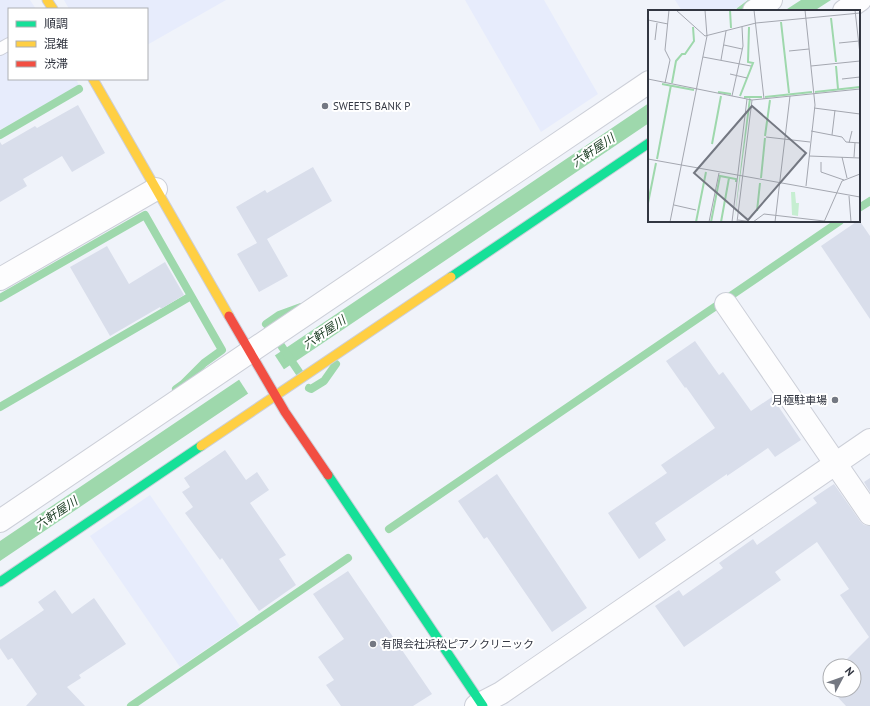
<svg xmlns="http://www.w3.org/2000/svg" width="870" height="706" font-family="'PT Sans','Noto Sans JP',sans-serif">
<style>
.built{fill:#e7ecfc}
.water{fill:#9ed8ac}
.pier{fill:#f0f3fa}
.lines{fill:none;stroke-linecap:round;stroke-linejoin:round}
.stream{stroke:#9ed8ac;stroke-width:8}
.building{fill:#d9deeb}
.lane-casing{stroke:#cccfd8;stroke-width:14}
.street-casing{stroke:#cccfd8;stroke-width:24}
.fast-casing{stroke:#cccfd8;stroke-width:11}
.slow-casing{stroke:#cccfd8;stroke-width:11}
.jam-casing{stroke:#cccfd8;stroke-width:11}
.lane{stroke:#fdfdfe;stroke-width:12}
.street{stroke:#fdfdfe;stroke-width:22}
.fast{stroke:#16e098;stroke-width:9}
.slow{stroke:#ffcf43;stroke-width:9}
.jam{stroke:#f24e42;stroke-width:9}
.poi-dot{fill:#747882;stroke:#fff;stroke-width:1.5}
.labels{text-anchor:middle;dominant-baseline:central;stroke-width:4;stroke-linejoin:round;paint-order:stroke}
.poi-label{font-size:11px;fill:#323641;stroke:#fff;text-anchor:start}
.water-label{font-size:12px;font-style:italic;fill:#17391f;stroke:#fff}
.inset-river{fill:none;stroke:#9ed8ac;stroke-width:2}
.inset-road{fill:none;stroke:#a4a7b0;stroke-width:1}
.view{fill:#747882;fill-opacity:0.15;stroke:#747882;stroke-width:2}
.inset-edge{fill:none;stroke:#323641;stroke-width:2}
</style>
<rect width="100%" height="100%" fill="#f0f3fa"/>
<!-- built -->
<path class="built" d="M0 0H30L36 9H9V79H76L79 85 0 130Z
M64 0H226L147 45V9H69Z
M465 0H544L598 94 541 132Z
M675 0H748L732 11H682Z
M150 495 240 626 180 667 90 536Z"/>
<!-- water -->
<path class="water" d="M801 0H831L814 11H784Z
M649 103V123L0 561V541Z"/>
<!-- pier -->
<path class="pier" d="M274 354 285 371 249 395 238 378Z"/>
<g class="lines">
<!-- stream -->
<path class="stream" d="M740 11 752 2
M0 135 79 89
M859 208 870 201
M729 297 840 221
M0 298 145 215 222 350 204 363 183 384 176 389
M267 325 266 324 279 315 301 307
M278 341 299 372
M309 388 311 389 324 381 336 364
M0 407 191 296
M389 529 719 304
M131 706 348 558"/>
</g>
<!-- building -->
<path class="building" d="M78 105 105 153 72 172 62 156 23 179 27 186 0 202V142L2 145 35 126 37 128Z
M313 167 332 201 267 239 288 276 259 292 237 254 257 243 236 207 265 190 267 193Z
M859 220 870 236V319L821 246Z
M107 246 129 284 165 262 184 295 161 309 160 307 110 336 70 267Z
M695 341 719 375 723 372 751 411 772 397 801 440 775 457 768 448 727 476V474L655 523 666 540 639 559 608 513 667 473 661 465 715 428 686 387 685 388 666 361Z
M225 450 246 480 257 472 269 490 250 503 286 555 279 559 296 585 259 611 222 558 220 560 185 513 193 507 182 492 190 487 184 478Z
M497 474 587 608 552 632 487 537 484 539 458 501Z
M870 478V492L864 482Z
M834 484 860 521 864 525 870 526V706H846L831 690H854V666H840L869 637 840 595 849 589 817 542 775 572 781 580 684 647 655 606 679 590 683 596 723 568 719 563 753 539 757 545 817 503 813 498Z
M348 571 432 694 413 706H341L326 685 334 680 318 657 344 639 313 594Z
M55 590 72 614 94 598 126 644 79 675 81 678 67 687 85 706H26L37 694 12 658 8 660 0 648V640L44 610 38 602Z
M830 675V689L823 682Z"/>
<g class="lines">
<defs>
<path id="lane" d="M0 49 9 44"/>
<path id="street" d="M754 11 771 0
M844 11 860 0
M0 279 156 189
M726 304 870 514
M0 521 649 82
M476 706 501 693 870 440"/>
<path id="fast" d="M451 277 649 143
M328 475 483 706
M0 582 201 446"/>
<path id="slow" d="M47 0 53 9
M93 79 229 316
M201 446 451 277"/>
<path id="jam" d="M229 316 285 412 328 475"/>
</defs>
<!-- lane casing -->
<use href="#lane" class="lane-casing"/>
<!-- street casing -->
<use href="#street" class="street-casing"/>
<!-- fast casing -->
<use href="#fast" class="fast-casing"/>
<!-- slow casing -->
<use href="#slow" class="slow-casing"/>
<!-- jam casing -->
<use href="#jam" class="jam-casing"/>
<!-- lane -->
<use href="#lane" class="lane"/>
<!-- street -->
<use href="#street" class="street"/>
<!-- fast -->
<use href="#fast" class="fast"/>
<!-- slow -->
<use href="#slow" class="slow"/>
<!-- jam -->
<use href="#jam" class="jam"/>
</g>
<!-- markers -->
<g class="poi-dot">
<circle cx="325" cy="106" r="4"/>
<circle cx="835" cy="400" r="4"/>
<circle cx="373" cy="644" r="4"/>
</g>
<g class="labels">
<!-- poi labels -->
<g class="poi-label">
<text x="333" y="106">SWEETS BANK P</text>
<text x="827" y="400" text-anchor="end">月極駐車場</text>
<text x="381" y="644">有限会社浜松ピアノクリニック</text>
</g>
<!-- water labels -->
<g class="water-label">
<text transform="translate(593 150) rotate(-34)">六軒屋川</text>
<text transform="translate(324 332) rotate(-34)">六軒屋川</text>
<text transform="translate(56 513) rotate(-34)">六軒屋川</text>
</g>
</g>
<!-- overview -->
<g transform="translate(648 10)">
<rect width="212" height="212" fill="#f0f3fa"/>
<path d="M143 182H147L148 193H151L150 206 144 205Z" fill="#c6eed1"/>
<path d="M101 88 103 89 86 212Z" fill="#9ed8ac"/>
<path class="inset-river" d="M82 0 83 18M183 8 188 52M133 12 141 83M188 56 190 79M24 73 28 51 34 44H37L46 31 45 17M14 74 46 80M70 82 83 84M167 82 212 77M92 86 105 53 100 52 101 17M96 87H114M117 87 164 82M117 126 122 90M64 134 73 86M9 149 23 75M113 168 117 128M0 193 8 153M109 201 112 173M48 212 58 162M63 212 72 166 88 169V172M73 212 81 168"/>
<path class="inset-road" d="M28 0 57 26 108 13 212 3M106 0 116 89M157 0 167 95 158 176M207 0 212 44M0 10 20 14M7 30 9 13M191 33 211 31M76 35 94 39M141 41 161 39M55 47 103 56M73 50 78 21M163 56 212 51M82 64 99 68M0 69 104 90 212 79M194 69 212 67M17 73 22 50 17 40 21 0M84 86 95 36 94 17M166 98 212 104M163 121 194 127 198 132 212 133M184 125 187 100M118 127 162 132M201 133 204 121M161 146 212 148M194 147 199 168M206 147 207 133M0 149 212 187M173 152V162L196 170M201 186 203 212M26 195 48 200M90 210 105 212M22 212 59 26 57 0M61 212 71 163M84 212 99 89M89 212 104 90M105 212 116 204 176 211M127 212 142 86M176 212 194 171 212 164"/>
<path class="view" d="M104 96 158 143 100 210 46 163Z"/>
<rect width="212" height="212" class="inset-edge"/>
</g>
<!-- legend -->
<rect x="8" y="8" width="140" height="72" fill="#ffffff" stroke="#adafb3"/>
<rect x="16" y="21" width="20" height="6" fill="#16e098" stroke="#adafb3"/>
<text x="44" y="28" font-size="12" fill="#323641">順調</text>
<rect x="16" y="41" width="20" height="6" fill="#ffcf43" stroke="#adafb3"/>
<text x="44" y="48" font-size="12" fill="#323641">混雑</text>
<rect x="16" y="61" width="20" height="6" fill="#f24e42" stroke="#adafb3"/>
<text x="44" y="68" font-size="12" fill="#323641">渋滞</text>
<!-- north arrow -->
<g transform="translate(842 678) rotate(49)"><circle r="19" fill="#ffffff" stroke="#adafb3"/>
<path d="M0-3L7 15L0 10L-7 15Z" fill="#747882"/>
<text y="-6" font-size="11" font-weight="bold" text-anchor="middle" fill="#323641">N</text>
</g>
</svg>
